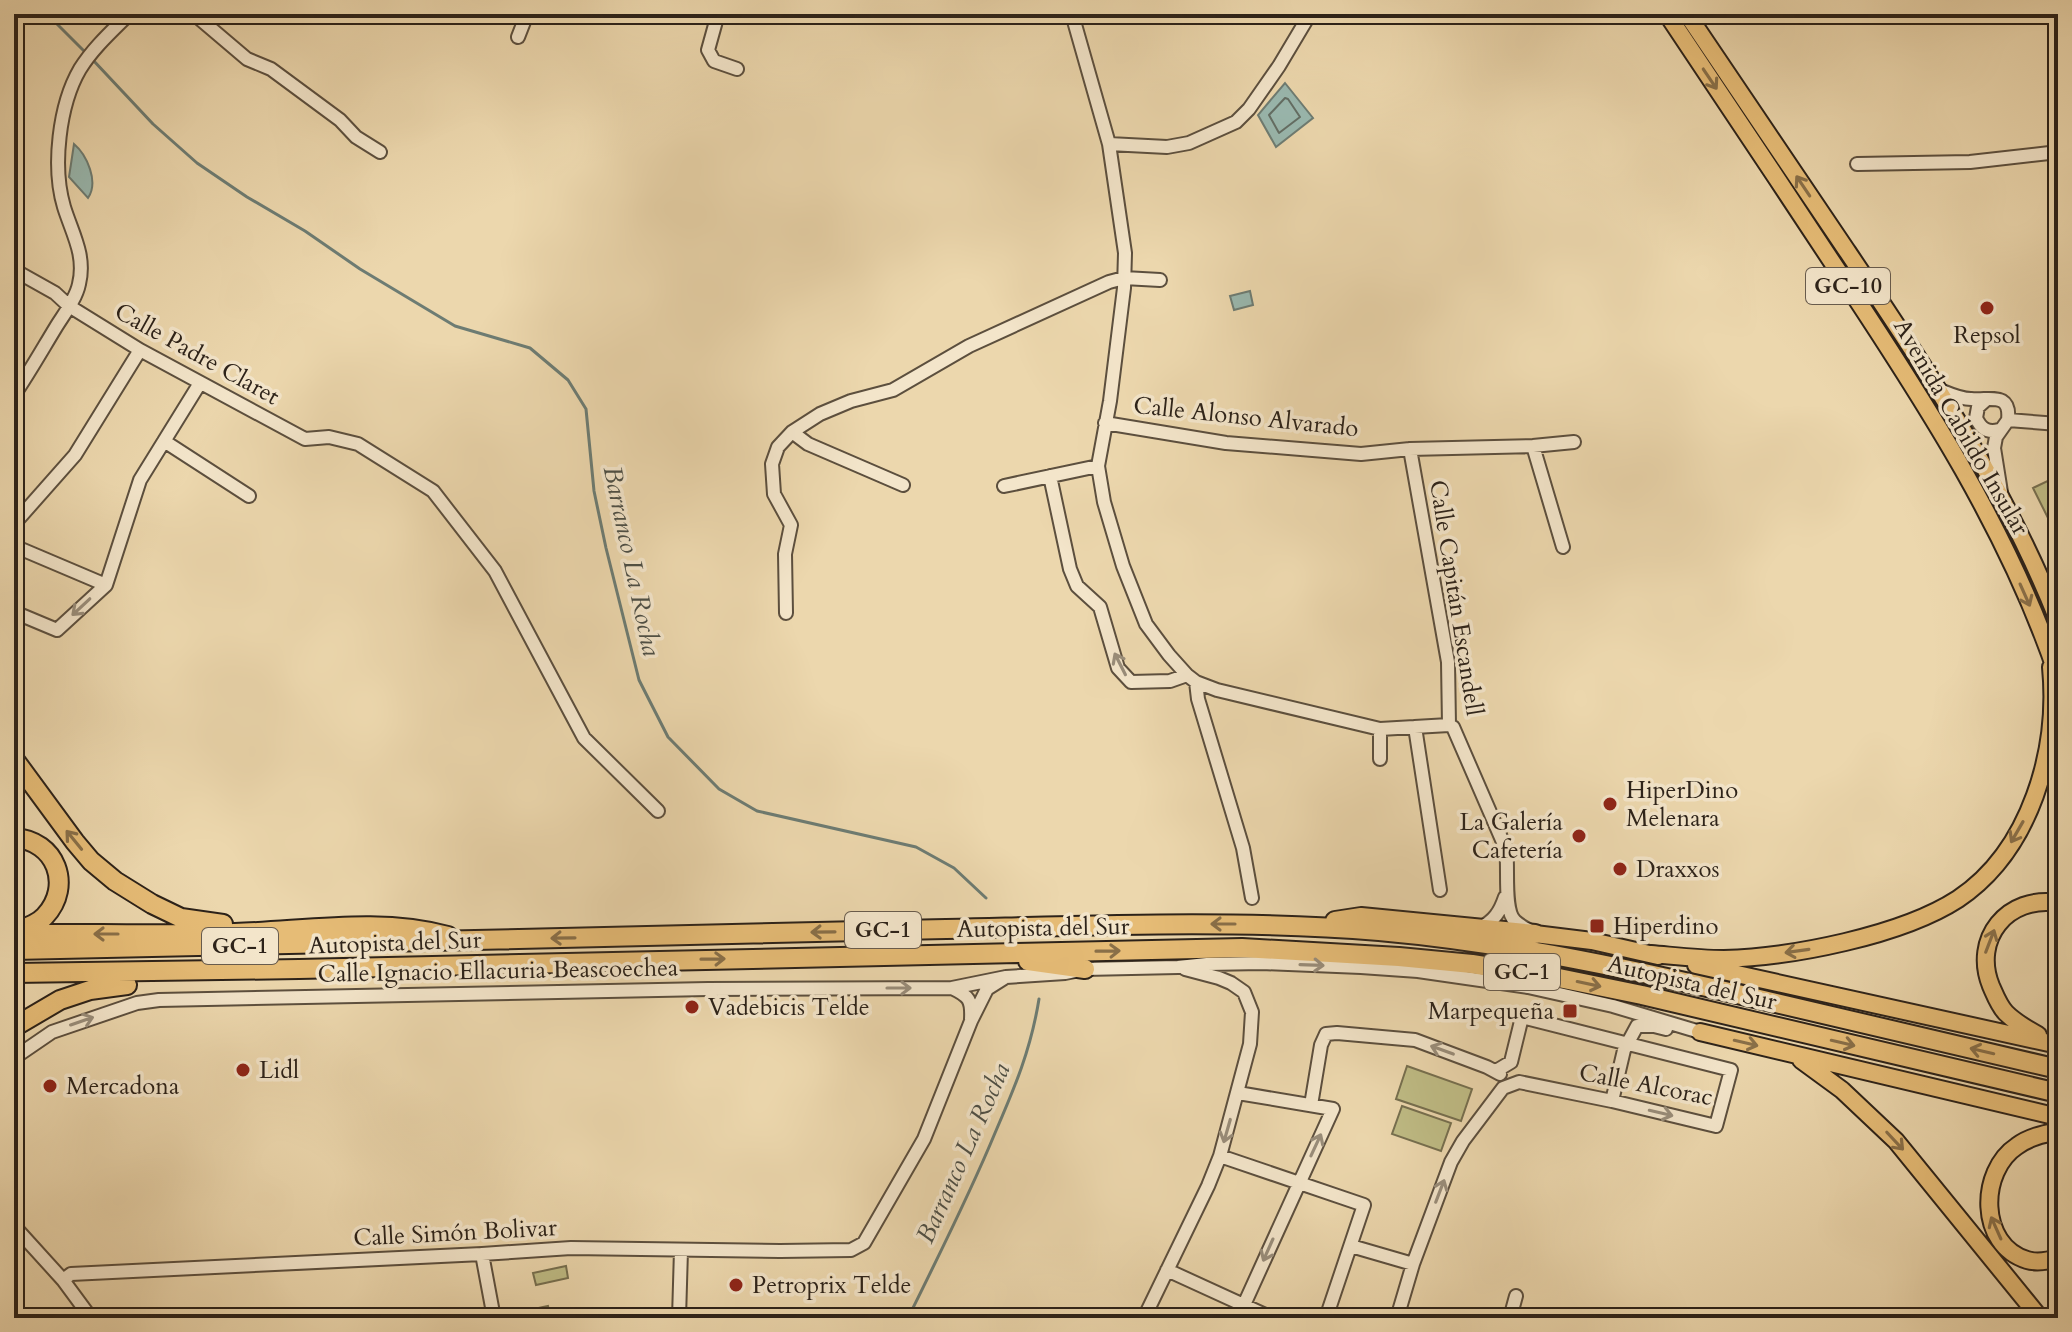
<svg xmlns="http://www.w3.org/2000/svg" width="2072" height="1332" font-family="Cardo,serif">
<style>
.green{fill:#bfbc85;stroke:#766f4f;stroke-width:2}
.water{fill:#99b8af;stroke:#6d7c73;stroke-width:2}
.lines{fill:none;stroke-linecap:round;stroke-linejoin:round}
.shore{stroke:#626d64;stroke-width:2}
.stream{stroke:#6d7c73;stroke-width:3}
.minor-casing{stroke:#5c4f3e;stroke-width:16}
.major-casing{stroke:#2c2219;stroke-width:20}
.highway-casing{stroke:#2c2219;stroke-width:22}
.minor{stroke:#f3e5ca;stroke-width:12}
.major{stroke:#e6bc76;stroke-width:16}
.highway{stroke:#e6bc76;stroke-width:18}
.oneway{stroke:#896f48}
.oneway2{stroke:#998d7a}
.poi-dot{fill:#8f2418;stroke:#f3e5ca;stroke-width:3}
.labels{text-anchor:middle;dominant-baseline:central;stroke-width:7;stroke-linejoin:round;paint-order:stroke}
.shield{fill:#f3e5ca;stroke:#685c4e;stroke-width:2}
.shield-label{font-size:22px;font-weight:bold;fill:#2c2219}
.poi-label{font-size:24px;fill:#2c2219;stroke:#f3e5ca;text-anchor:start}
.street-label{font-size:24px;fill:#2c2219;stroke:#f3e5ca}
.water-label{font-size:26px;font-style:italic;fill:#4d4f46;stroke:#f3e5ca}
</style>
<rect width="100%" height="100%" fill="#ecd7ad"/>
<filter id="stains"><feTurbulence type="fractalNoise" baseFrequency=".0025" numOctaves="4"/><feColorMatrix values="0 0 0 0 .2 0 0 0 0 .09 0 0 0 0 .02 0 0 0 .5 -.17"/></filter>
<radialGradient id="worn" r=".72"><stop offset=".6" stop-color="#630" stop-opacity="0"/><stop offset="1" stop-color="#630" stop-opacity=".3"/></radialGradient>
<!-- green -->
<path class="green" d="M2058 476V538L2033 488Z
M1407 1066 1472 1089 1461 1121 1396 1099Z
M1402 1106 1451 1123 1441 1151 1392 1134Z
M566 1266 568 1278 536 1285 533 1273Z
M548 1306 551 1318H516L515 1313Z"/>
<!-- water -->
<path class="water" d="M1285 83 1313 118 1276 147 1258 115Z
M74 144C87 155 99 182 88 198L69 177Z
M1250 291 1253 305 1234 310 1230 296Z"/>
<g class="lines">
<!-- shore -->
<path class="shore" d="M1285 98 1288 99 1300 117 1279 133 1269 115Z"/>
<!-- stream -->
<path class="stream" d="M47 14 87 54
M92 59 153 124 197 163 247 197 305 231 360 269 455 326 530 348 568 380 586 409 594 491 606 548 639 680 668 737 719 789 757 811 916 847 954 868 986 898
M908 1318C938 1257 969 1196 995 1133 1015 1087 1031 1049 1039 999"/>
<defs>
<path id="minor" d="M194 14 247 59 271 69 340 120 356 137 380 152
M718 14 708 50 714 61 737 69
M1072 14 1109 144 1125 253 1124 288 1110 401 1098 466 1104 502 1123 566 1146 624 1169 655 1187 675 1196 682 1198 699 1243 848 1252 898
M518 37 527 14
M1109 144 1167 147 1189 143 1236 122 1249 109 1279 66 1310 14
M1857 164 1970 162 2058 152
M14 270 55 293 69 306 140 350 305 439 329 437 358 444 433 491 495 571 584 738 658 811
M1940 390C1950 394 1960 399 1971 399 1989 401 2011 391 2008 420L1996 437 1994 448 2001 492
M14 395C29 373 42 350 56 327 64 314 76 299 79 284 86 255 72 233 64 207 52 167 59 105 80 69 93 48 112 31 129 14
M1987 399 1978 407 1976 418C1981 429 1988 433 1999 430
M2008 420 2058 424
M1105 423 1226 443 1361 454 1410 449 1533 446 1574 442
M792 432 808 444 903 485
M164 441 249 496
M1533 446 1563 547
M1410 449 1448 662 1449 725 1453 727 1506 849C1509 867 1503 910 1515 921 1520 926 1527 929 1532 932
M1050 476 1070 569 1077 586 1100 607 1118 668 1131 682 1170 681 1187 675
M1004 486 1098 466
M14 524 75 455 140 350
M14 546 106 585
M14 612 57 630 106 585 140 480 200 383
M786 613 785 554 791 525 774 494 772 464 778 447 792 432 820 414 851 401 893 390 969 346 1109 282 1124 278 1160 280
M1196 682 1217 690 1380 729 1449 725
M1415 727 1440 890
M1380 759V729
M1480 928C1494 921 1500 912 1505 897
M952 988 1006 977 1065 973 1085 969 1178 967 1207 964 1262 963 1361 967 1418 971 1528 987 1613 1006 1700 1032
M14 1058 52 1032 137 1003 159 1000 708 989 952 988C969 996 972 1000 971 1019
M1612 1101 1624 1050 1637 1026H1654L1666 1029
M1311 1105 1321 1045 1326 1034 1337 1033 1415 1040 1487 1067 1500 1074
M1220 1156 1364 1205 1326 1318
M14 1226 63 1280 91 1318
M1351 1246 1413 1264
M482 1254 494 1318
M1167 1270 1272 1318
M63 1280 71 1274 482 1254 571 1248 780 1251 851 1250 864 1243 924 1139 971 1021 987 989 1006 977
M679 1318 681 1250
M1144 1318 1208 1186 1220 1156 1250 1044 1252 1012 1244 992 1231 983 1219 978 1185 969
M1238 1318 1333 1109 1238 1093
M1397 1318 1413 1264 1451 1162 1463 1141 1503 1088 1519 1082 1612 1101 1716 1126 1731 1070 1522 1017 1511 1062 1496 1071
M1510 1318 1516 1296"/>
<path id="major" d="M1667 14C1726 102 1784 189 1842 277 1925 402 2010 533 2058 677
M1687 14C1741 93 1793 172 1847 251 1927 370 2005 486 2058 620
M1535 934 1592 941 1658 956
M1651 954C1675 956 1699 959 1724 959 1791 957 1901 936 1958 899 2031 850 2059 750 2051 667
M1696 965 2058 1045
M1700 1032 2058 1117
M2038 1035C2027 1029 2015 1022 2006 1013 1999 1006 1995 995 1991 986 1972 939 2007 895 2058 903
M1801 1060 1842 1090 1896 1141 2040 1318
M2058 1131C2044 1134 2029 1137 2017 1146 1979 1171 1978 1245 2027 1260 2037 1263 2048 1261 2058 1258"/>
<path id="highway" d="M14 759 75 842 91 861 115 881 152 904 181 918 223 924
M14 838C56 840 73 886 45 916 38 924 26 928 17 931
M1335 921 1361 917 1535 934
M14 934C87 933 161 936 235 933 305 931 379 917 448 936
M14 950C311 946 607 935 904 930 1062 927 1221 918 1379 931 1514 943 1645 972 1776 1003 1870 1025 1964 1047 2058 1069
M1028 961 1085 969
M14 973 299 969 1242 948 1399 957 1472 964 1554 977 1642 995 2058 1093
M14 1027 60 1000 90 990 127 985"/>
</defs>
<!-- minor casing -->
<use href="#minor" class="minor-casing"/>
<!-- major casing -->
<use href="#major" class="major-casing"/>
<!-- highway casing -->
<use href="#highway" class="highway-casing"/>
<!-- minor -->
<use href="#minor" class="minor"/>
<!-- major -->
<use href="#major" class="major"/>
<!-- highway -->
<use href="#highway" class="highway"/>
</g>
<!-- one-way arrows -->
<defs><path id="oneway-shaft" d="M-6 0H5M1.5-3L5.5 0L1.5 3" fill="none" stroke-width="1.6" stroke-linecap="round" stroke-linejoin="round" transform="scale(2)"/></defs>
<g class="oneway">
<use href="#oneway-shaft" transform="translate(1710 79) rotate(56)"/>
<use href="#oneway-shaft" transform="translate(1803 186) rotate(-124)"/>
<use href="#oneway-shaft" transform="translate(2025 595) rotate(66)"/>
<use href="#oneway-shaft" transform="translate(2017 832) rotate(120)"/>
<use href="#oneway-shaft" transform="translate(74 840) rotate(-129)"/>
<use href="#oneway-shaft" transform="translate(1223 924) rotate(180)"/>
<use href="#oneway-shaft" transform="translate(823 932) rotate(179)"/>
<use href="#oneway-shaft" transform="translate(106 934) rotate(180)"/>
<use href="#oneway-shaft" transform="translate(563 938) rotate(179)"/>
<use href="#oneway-shaft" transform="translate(1990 941) rotate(-69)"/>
<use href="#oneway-shaft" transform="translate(1108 951) rotate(-1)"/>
<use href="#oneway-shaft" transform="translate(1797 951) rotate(172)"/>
<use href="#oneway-shaft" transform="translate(713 959) rotate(-1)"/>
<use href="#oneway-shaft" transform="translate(1589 984) rotate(12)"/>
<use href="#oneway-shaft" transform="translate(1746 1043) rotate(13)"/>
<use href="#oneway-shaft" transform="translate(1843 1043) rotate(13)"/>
<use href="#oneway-shaft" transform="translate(1982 1051) rotate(-167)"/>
<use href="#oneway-shaft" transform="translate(1895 1141) rotate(47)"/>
<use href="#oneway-shaft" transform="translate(1996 1228) rotate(-114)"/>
</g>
<g class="oneway2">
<use href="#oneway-shaft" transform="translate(81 607) rotate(137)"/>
<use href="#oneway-shaft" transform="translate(1120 664) rotate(-117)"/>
<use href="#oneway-shaft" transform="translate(1312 965) rotate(2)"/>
<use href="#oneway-shaft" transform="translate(899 988)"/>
<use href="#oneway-shaft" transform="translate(82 1021) rotate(-19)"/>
<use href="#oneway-shaft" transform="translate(1442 1050) rotate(-160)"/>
<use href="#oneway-shaft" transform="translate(1661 1113) rotate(13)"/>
<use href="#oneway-shaft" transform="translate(1227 1131) rotate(106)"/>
<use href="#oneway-shaft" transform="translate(1316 1145) rotate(-65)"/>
<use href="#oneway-shaft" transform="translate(1440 1191) rotate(-69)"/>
<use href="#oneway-shaft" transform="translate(1268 1250) rotate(114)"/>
</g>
<!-- markers -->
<g class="poi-dot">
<circle cx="1987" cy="308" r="8"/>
<circle cx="1610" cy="804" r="8"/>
<circle cx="1579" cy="836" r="8"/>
<circle cx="1620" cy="869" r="8"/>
<rect x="1589" y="918" width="16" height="16" rx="4"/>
<circle cx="692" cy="1007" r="8"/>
<rect x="1562" y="1003" width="16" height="16" rx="4"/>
<circle cx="243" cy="1070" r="8"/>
<circle cx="50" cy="1086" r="8"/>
<circle cx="736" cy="1285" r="8"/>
</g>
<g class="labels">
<!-- shield labels -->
<g class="shield">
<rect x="1806" y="268" width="84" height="36" rx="6"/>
<rect x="845" y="912" width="76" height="36" rx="6"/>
<rect x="202" y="928" width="76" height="36" rx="6"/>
<rect x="1484" y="954" width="76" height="36" rx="6"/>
</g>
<g class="shield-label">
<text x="1848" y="286">GC-10</text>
<text x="883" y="930">GC-1</text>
<text x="240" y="946">GC-1</text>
<text x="1522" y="972">GC-1</text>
</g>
<!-- poi labels -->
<g class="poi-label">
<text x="1987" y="335" text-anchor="middle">Repsol</text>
<text x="1626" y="790">HiperDino<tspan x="1626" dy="28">Melenara</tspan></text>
<text x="1563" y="822" text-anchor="end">La Galería<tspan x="1563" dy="28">Cafetería</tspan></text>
<text x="1636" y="869">Draxxos</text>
<text x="1613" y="926">Hiperdino</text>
<text x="708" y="1007">Vadebicis Telde</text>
<text x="1554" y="1011" text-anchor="end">Marpequeña</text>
<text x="259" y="1070">Lidl</text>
<text x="66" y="1086">Mercadona</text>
<text x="752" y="1285">Petroprix Telde</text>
</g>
<!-- street labels -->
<g class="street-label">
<text transform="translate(197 354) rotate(29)">Calle Padre Claret</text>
<text transform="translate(1246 417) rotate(6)">Calle Alonso Alvarado</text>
<text transform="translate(1961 427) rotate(60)">Avenida Cabildo Insular</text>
<text transform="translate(1456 598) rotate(81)">Calle Capitán Escandell</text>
<text transform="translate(1043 928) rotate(-1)">Autopista del Sur</text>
<text transform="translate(395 943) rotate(-2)">Autopista del Sur</text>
<text transform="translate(498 971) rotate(-1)">Calle Ignacio Ellacuria Beascoechea</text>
<text transform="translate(1692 983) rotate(13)">Autopista del Sur</text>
<text transform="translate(1646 1085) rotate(11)">Calle Alcorac</text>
<text transform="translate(455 1233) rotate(-3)">Calle Simón Bolivar</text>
</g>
<!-- water labels -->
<g class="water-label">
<text transform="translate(632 561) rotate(78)">Barranco La Rocha</text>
<text transform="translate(963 1153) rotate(-66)">Barranco La Rocha</text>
</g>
</g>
<!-- margin -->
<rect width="2072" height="1332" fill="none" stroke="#ecd7ad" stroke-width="48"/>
<rect x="16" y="16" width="2040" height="1300" fill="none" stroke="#2c2219" stroke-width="4"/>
<rect x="24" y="24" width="2024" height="1284" fill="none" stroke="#2c2219" stroke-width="2"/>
<rect width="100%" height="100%" filter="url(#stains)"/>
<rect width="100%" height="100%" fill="url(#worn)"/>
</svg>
